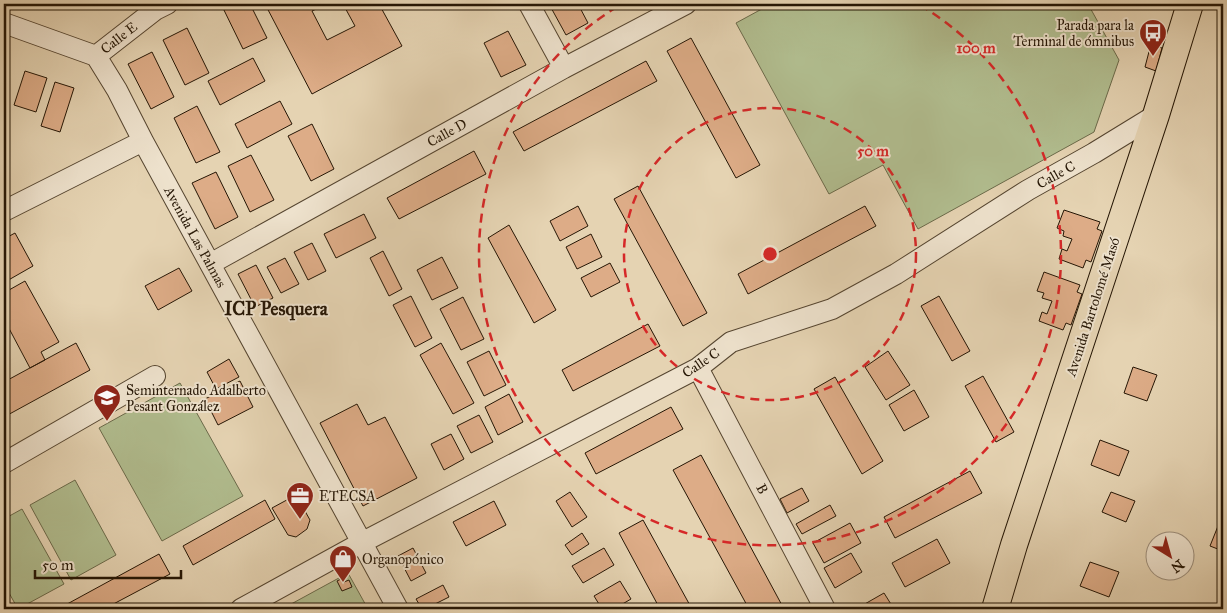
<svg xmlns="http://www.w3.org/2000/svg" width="1227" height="613" font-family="'IM FELL Great Primer',serif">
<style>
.green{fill:#b1bd8f;stroke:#6b6a4a}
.building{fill:#ddac87;stroke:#251605}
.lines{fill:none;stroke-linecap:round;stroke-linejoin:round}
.minor-casing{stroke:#554530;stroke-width:22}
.major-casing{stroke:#251605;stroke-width:28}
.minor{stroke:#eee2cd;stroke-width:20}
.major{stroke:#e5d3b2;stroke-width:26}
.ring{fill:none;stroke:#d62828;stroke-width:2.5;stroke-dasharray:9 6}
.labels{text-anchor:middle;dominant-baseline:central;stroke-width:4;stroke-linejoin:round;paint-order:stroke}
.poi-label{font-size:14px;fill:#251605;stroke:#eee2cd;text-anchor:start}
.street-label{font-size:14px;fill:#251605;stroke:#eee2cd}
.district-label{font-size:19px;font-weight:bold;fill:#251605;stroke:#eee2cd}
.centre{fill:#d62828;stroke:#eee2cd;stroke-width:2.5}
.ring-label{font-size:15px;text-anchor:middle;font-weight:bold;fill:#d62828;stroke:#eee2cd;stroke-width:4;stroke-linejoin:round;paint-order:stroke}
</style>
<rect width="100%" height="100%" fill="#e5d3b2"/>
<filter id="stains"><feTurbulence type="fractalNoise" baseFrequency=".004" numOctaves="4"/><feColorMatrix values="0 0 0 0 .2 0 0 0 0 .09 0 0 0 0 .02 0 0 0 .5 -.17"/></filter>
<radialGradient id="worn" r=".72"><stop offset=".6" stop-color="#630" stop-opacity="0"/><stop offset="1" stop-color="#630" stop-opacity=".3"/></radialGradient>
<!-- green -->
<path class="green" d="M771 4H1088L1119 60 1094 132 918 229 883 165 829 194 736 23Z
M180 383 243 496 162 541 99 428Z
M75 480 116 555 71 580 30 505Z
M22 509 64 584 18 609 4 584V519Z
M348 573 368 609H282Z"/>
<!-- building -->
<path class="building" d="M221 4H250L267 38 243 49Z
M265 4H327L312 11 327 40 355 26 343 4H379L402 46 312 94Z
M549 4H578L588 23 566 35Z
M187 28 209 73 185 85 163 40Z
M508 31 526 65 501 77 484 43Z
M691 38 760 165 736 178 667 51Z
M1151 44 1162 48 1156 71 1145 67Z
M152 52 174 97 151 109 128 64Z
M253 58 265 81 220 105 208 81Z
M646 61 657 81 524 151 513 132Z
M25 71 47 78 36 112 14 105Z
M55 82 74 88 60 132 41 126Z
M280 101 292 124 247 148 235 124Z
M197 106 220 152 196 163 174 118Z
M312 124 334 169 311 181 288 136Z
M474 151 486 174 399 219 387 198Z
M251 155 274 200 250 212 228 166Z
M216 172 238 217 215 229 192 183Z
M638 186 707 313 683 326 614 199Z
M578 206 588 226 560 241 550 221Z
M865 206 876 226 748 294 738 274Z
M1064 210 1100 222 1097 229 1102 231 1091 262 1086 260 1083 268 1059 259 1062 249 1067 251 1072 239 1063 236 1064 231 1057 228Z
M364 214 376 238 336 258 324 234Z
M509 225 556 310 534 323 488 238Z
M15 233 33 266 5 282 9 290 25 281 59 342 41 352 45 360 30 368 4 319V239Z
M591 234 602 257 577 269 566 247Z
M312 243 326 271 308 280 294 252Z
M383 251 402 289 389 296 370 258Z
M442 257 458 288 432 300 417 270Z
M285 258 299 284 281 293 267 267Z
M610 263 620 282 591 297 581 278Z
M256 265 273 298 255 307 238 274Z
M179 268 192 291 158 310 145 286Z
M1044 272 1080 285 1077 292 1082 294 1071 325 1066 323 1063 330 1039 321 1042 312 1047 314 1052 301 1042 298 1044 293 1037 291Z
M411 296 432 338 415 347 393 305Z
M939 296 970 351 952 361 921 306Z
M463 297 484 339 461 350 440 309Z
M648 324 660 346 573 391 562 370Z
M76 343 90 370 4 417V382Z
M441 343 474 403 453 414 420 355Z
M489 351 506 385 484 396 467 362Z
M888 351 910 385 886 400 865 367Z
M229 359 239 377 216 389 207 372Z
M1133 367 1157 375 1147 401 1124 393Z
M983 376 1014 432 996 442 965 386Z
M835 377 883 461 862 474 814 389Z
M240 381 253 407 218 425 205 399Z
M914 390 929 417 904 431 889 405Z
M509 394 523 422 498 435 485 407Z
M357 404 368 425 385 417 417 478 363 506 320 423Z
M671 407 683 429 596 474 585 453Z
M479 415 493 442 471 453 457 426Z
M451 434 464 459 444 470 431 444Z
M1100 440 1129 451 1119 476 1091 465Z
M701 455 784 609H749L673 470Z
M970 471 982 493 895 538 884 517Z
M802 488 809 501 787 513 780 499Z
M570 492 587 517 572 527 556 501Z
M1111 492 1135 501 1126 522 1102 512Z
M296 495 310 520 307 529 296 537 288 535 272 508Z
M265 500 275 519 193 565 183 546Z
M494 501 506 525 466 546 453 522Z
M830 505 836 516 802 534 796 524Z
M643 520 692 609H660L619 533Z
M1220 521 1223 523V551L1210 546Z
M850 523 861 543 824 563 813 543Z
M582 533 589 544 572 555 565 545Z
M937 539 950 563 905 587 892 563Z
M413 548 426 573 411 581 398 556Z
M604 548 614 565 583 583 572 566Z
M851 553 862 572 835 588 824 568Z
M159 554 170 574 104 609H58Z
M1090 562 1119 572 1109 597 1080 586Z
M341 579 344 582 349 580 352 587 342 591 337 581Z
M620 581 631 599 614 609H602L594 596Z
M443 585 449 597 425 609H422L416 599Z
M884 593 894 609H865L863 605Z
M939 604 942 609H931Z"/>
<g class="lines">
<defs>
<path id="minor" d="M529 4 564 68
M4 23 96 56 117 90 143 141 398 609
M96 56 155 10 167 4
M4 211 143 141
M210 264 564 68 686 4
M698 368 825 609
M4 463 155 376
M241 609 361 543 698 368 731 342 832 309 896 274 1028 190 1094 153 1156 115"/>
<path id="major" d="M995 609 1014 545 1156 115 1190 4"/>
</defs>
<!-- minor casing -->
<use href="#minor" class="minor-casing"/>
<!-- major casing -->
<use href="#major" class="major-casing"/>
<!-- minor -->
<use href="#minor" class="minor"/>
<!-- major -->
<use href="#major" class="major"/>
</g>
<!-- distance rings -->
<g class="ring">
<circle cx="770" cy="254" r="146"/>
<path d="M920 5A291 291 0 1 1 620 5"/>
</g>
<!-- icons -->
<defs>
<symbol id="bus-pin" viewBox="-11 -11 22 30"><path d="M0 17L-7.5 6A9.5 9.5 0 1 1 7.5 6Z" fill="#8f2418" stroke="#eee2cd"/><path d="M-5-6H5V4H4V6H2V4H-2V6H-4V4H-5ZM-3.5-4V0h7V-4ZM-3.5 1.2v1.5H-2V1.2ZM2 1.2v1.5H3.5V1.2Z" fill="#fff"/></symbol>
<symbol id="school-pin" viewBox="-11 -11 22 30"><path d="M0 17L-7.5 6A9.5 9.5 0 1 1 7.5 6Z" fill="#8f2418" stroke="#eee2cd"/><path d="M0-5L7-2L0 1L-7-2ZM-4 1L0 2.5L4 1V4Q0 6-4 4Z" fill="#fff"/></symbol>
<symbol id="office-pin" viewBox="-11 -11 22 30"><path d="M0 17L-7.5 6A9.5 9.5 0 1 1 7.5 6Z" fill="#8f2418" stroke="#eee2cd"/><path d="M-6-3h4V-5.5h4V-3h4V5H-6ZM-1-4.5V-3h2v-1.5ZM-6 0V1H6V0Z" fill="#fff"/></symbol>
<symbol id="shop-pin" viewBox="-11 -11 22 30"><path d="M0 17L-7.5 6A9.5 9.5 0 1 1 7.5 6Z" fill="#8f2418" stroke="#eee2cd"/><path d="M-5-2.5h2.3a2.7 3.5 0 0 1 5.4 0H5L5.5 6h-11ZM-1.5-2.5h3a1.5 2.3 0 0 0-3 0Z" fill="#fff"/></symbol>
</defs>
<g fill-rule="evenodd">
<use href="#bus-pin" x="1137" y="17" width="32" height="43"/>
<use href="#school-pin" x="91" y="382" width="32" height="43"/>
<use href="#office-pin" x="284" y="480" width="32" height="43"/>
<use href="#shop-pin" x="327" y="543" width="32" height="43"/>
</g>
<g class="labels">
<!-- poi labels -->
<g class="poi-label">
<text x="1134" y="25" text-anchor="end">Parada para la<tspan x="1134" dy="16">Terminal de ómnibus</tspan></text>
<text x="126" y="390">Seminternado Adalberto<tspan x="126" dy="16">Pesant González</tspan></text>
<text x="319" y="496">ETECSA</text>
<text x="362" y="559">Organopónico</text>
</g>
<!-- street labels -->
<g class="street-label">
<text transform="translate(119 38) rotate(-38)">Calle E</text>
<text transform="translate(447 133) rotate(-29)">Calle D</text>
<text transform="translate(1056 175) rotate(-29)">Calle C</text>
<text transform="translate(195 237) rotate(61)">Avenida Las Palmas</text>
<text transform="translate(1093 307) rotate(-72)">Avenida Bartolomé Masó</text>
<text transform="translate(701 363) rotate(-34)">Calle C</text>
<text transform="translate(762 489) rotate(62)">B</text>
</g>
<!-- district labels -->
<g class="district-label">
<text x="276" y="308">ICP Pesquera</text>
</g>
</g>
<circle cx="770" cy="254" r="8" class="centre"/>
<g class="ring-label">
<text x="976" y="53">100 m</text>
<text x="873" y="156">50 m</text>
</g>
<!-- margin -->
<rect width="1227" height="613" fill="none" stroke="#e5d3b2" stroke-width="20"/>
<rect x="5" y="5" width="1217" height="603" fill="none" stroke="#251605" stroke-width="2.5"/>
<rect x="10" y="10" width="1207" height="593" fill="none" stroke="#251605"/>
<!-- north arrow -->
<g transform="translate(1170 556) rotate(143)"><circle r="24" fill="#eee2cd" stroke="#9e907d"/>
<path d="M0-4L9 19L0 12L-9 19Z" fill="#8f2418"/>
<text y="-8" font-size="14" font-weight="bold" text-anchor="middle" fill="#251605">N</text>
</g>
<!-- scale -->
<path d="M35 570v8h146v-8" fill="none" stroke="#251605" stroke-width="2.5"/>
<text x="42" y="570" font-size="15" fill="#251605" stroke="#eee2cd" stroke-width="4" paint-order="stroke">50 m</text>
<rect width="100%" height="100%" filter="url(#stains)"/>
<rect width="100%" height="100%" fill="url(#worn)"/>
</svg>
